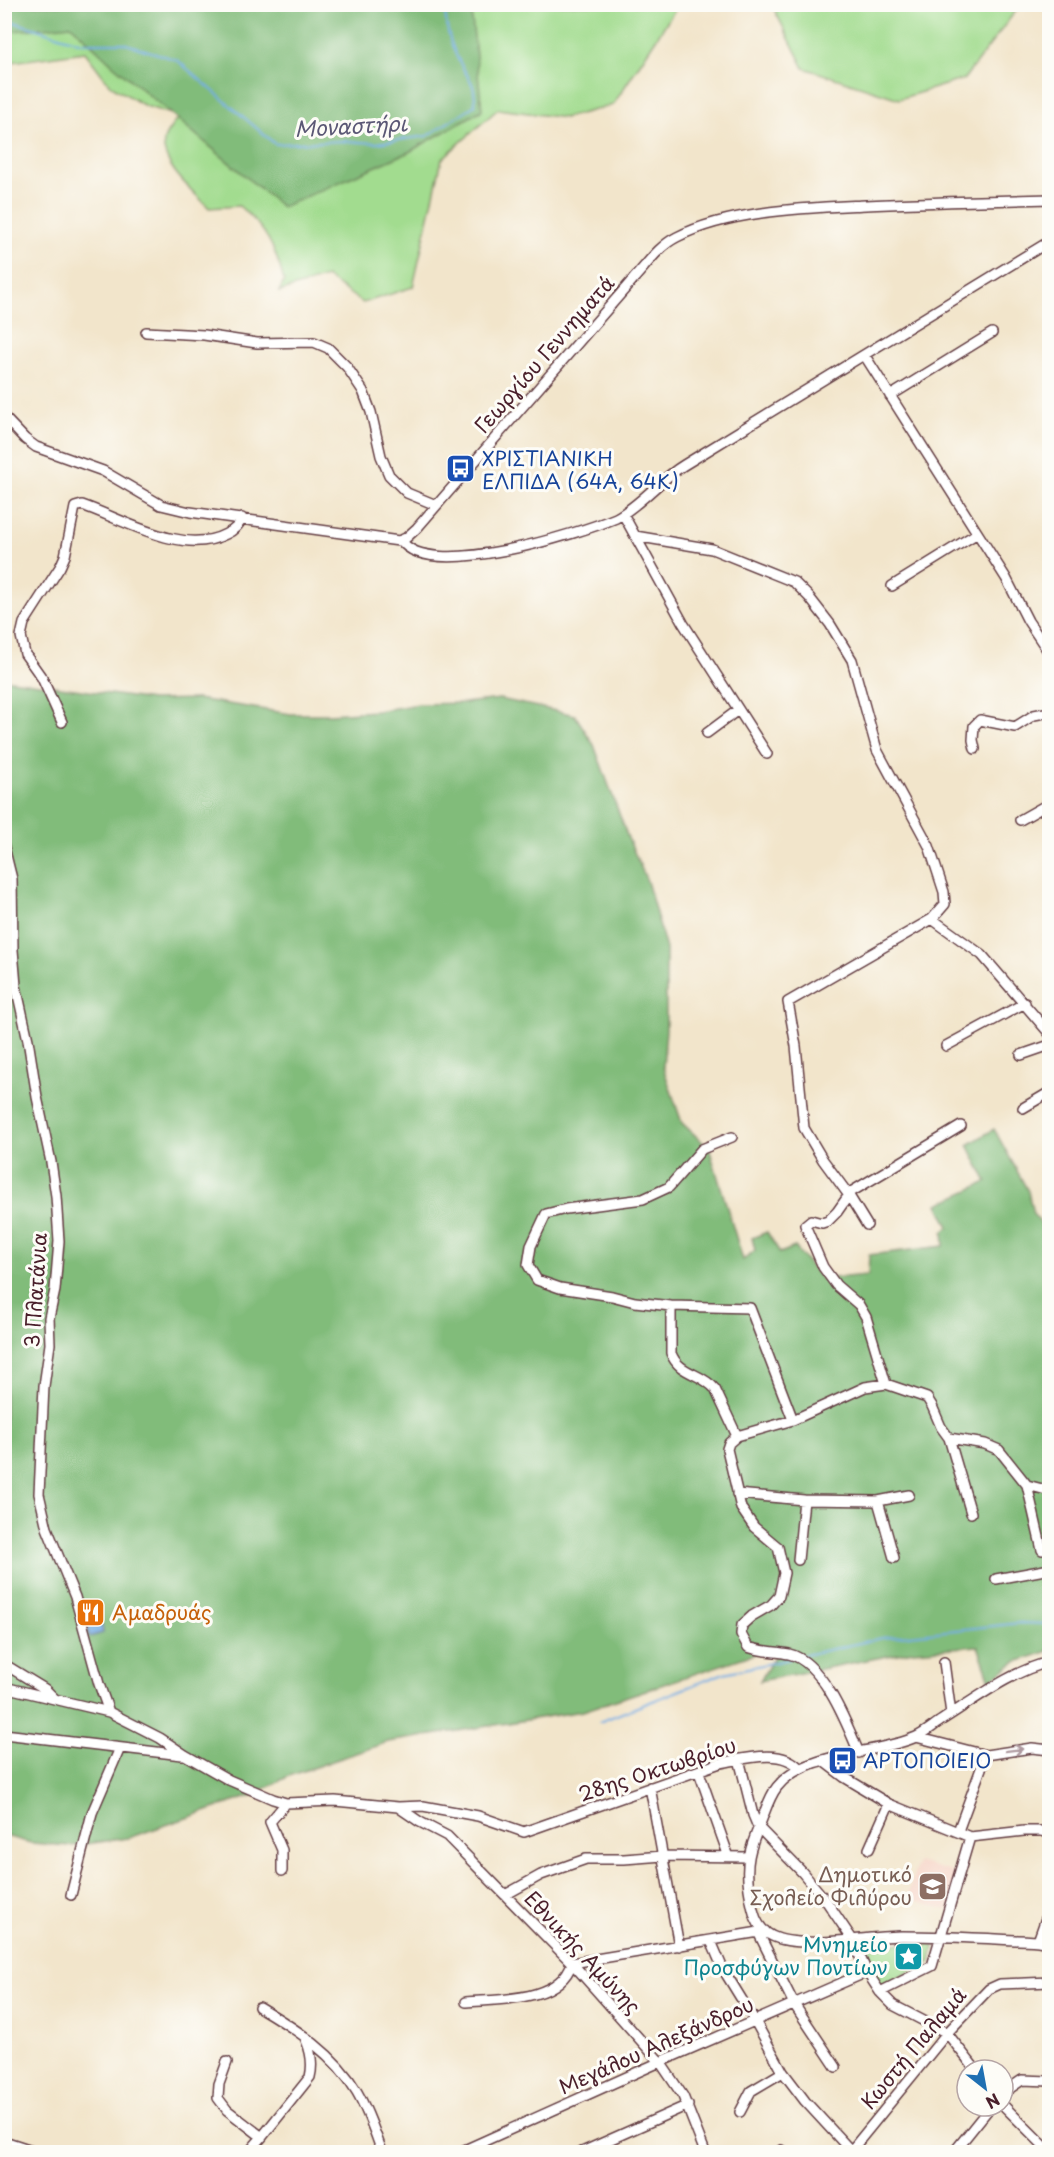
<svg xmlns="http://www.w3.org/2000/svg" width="1054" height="2157" font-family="'Playpen Sans',sans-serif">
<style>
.built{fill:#f6d2c4}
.green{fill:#a2dc8f;stroke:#767e5d;stroke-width:1.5}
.forest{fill:#81bc7a;stroke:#666e52;stroke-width:1.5}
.water{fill:#75aee5;stroke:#606688;stroke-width:1.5}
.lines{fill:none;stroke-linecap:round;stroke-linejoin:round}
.stream{stroke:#75aee5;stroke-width:2}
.minor-casing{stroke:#633d43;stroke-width:12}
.minor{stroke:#fff;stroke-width:9}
.oneway{stroke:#ae9aa0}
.labels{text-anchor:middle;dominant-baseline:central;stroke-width:6;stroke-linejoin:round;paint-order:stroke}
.street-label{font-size:20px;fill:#4a1f2b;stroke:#fdfcf7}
.transit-label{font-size:20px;fill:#164399;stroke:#fdfcf7;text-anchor:start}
.food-label{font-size:20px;fill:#c56008;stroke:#fdfcf7;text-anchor:start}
.education-label{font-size:20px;fill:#785e54;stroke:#fdfcf7;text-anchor:end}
.culture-label{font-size:20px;fill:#0d838f;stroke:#fdfcf7;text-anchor:end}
.water-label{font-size:21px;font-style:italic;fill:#5b5875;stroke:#fdfcf7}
</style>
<rect width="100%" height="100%" fill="#fdfcf7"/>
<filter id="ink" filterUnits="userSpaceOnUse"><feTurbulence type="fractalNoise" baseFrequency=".0167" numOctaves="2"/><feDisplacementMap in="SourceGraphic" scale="12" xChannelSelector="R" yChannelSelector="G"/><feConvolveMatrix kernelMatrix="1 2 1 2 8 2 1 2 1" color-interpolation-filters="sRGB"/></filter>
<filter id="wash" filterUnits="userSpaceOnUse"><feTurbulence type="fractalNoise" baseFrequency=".008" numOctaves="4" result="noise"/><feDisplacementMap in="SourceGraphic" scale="24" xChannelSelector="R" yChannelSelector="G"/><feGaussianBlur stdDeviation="1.35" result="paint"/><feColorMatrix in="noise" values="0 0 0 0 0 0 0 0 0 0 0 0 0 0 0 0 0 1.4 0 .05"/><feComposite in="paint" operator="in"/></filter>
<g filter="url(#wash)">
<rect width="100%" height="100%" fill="#f2e5cb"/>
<!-- built -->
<path class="built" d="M918 1862 959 1874 948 1910 907 1898Z"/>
<!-- green -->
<path class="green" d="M4 5H678L613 105 565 118 498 109 442 159 413 287 363 303 326 277 279 292 284 281C275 247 266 228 239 206L209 208C194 192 156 161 165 137 168 130 175 123 178 116L145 106 110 85 85 52 5 63Z
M772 5H1019L1018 8 964 79 899 99 804 68Z
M897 1943C907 1944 926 1942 934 1946L931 1962 880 1987 872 1974 862 1948Z"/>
<!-- forest -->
<path class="forest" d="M4 5H477L471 10 482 110 409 152 282 207 112 64 71 25 5 32Z
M4 679 152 700 197 699 291 714H329L377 711 419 704 464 703 500 699 575 715 594 745 628 838 647 881 666 949V1030L663 1067 682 1123 709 1148 743 1260 755 1250 752 1238 767 1232 780 1253 795 1247 821 1279 868 1275 869 1255 944 1246 943 1232 949 1227 938 1204 987 1182 968 1145 994 1129 1028 1191 1033 1214 1043 1226 1049 1227V1651L1016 1662 990 1680 978 1646 913 1651 760 1681 781 1645 583 1711 388 1742 289 1776 251 1796 128 1838 71 1846 31 1843 5 1836Z"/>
<!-- water -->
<path class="water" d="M97 1622 102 1626 103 1633 89 1637 87 1627 88 1625Z"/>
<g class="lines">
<!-- stream -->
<path class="stream" d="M4 19 82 43H123L177 60 275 144 343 141 377 143 427 136 475 105C475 80 469 81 459 61 450 44 445 23 445 4
M801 1656 882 1638 1020 1623 1050 1624
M599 1722 724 1673 790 1659"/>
</g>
</g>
<g filter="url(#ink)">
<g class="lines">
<defs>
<path id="minor" d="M146 332 204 335 257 343 314 342 328 348 347 367 363 391 371 412 381 456 389 475 407 493 436 505
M865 356 1006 578 1028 621 1050 654
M890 396 992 333
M4 417 25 439 36 447 103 471 161 505 190 512 399 541 406 538 417 528 643 268C653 256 663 244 677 237 730 210 807 208 866 205 927 202 988 201 1050 199
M623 514 683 623 767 754
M635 536 712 549 794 582 809 597 830 624 852 660 877 750 929 846 944 892 945 904 932 919
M401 540C427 582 580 533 616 518 642 504 659 480 684 465 806 391 928 317 1050 241
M892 586 976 534
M62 722 42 678 25 654 21 636 24 623 60 567 65 556 75 507 82 505C123 519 183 557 226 534 233 531 239 526 242 518
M707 733 738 710
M975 749 973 740 974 726 980 720 1015 727 1034 715 1050 712
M1020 820 1050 803
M4 847 12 879 13 950 16 986 28 1040 37 1097 51 1162 56 1196 59 1241 55 1290 49 1318 50 1344 44 1386 39 1494 47 1528 75 1597 99 1684 109 1712 160 1738 185 1755 229 1780 273 1799 286 1803 335 1801 398 1807 423 1806 478 1816 524 1832 720 1763C743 1759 783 1747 800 1769
M946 1046 1025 1003
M1021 1055 1050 1045
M1023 1108 1050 1092
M732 1137 702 1149 669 1187 643 1199 566 1209 546 1214 531 1246 528 1265 537 1280 560 1288 612 1296 635 1302 671 1306 750 1308 793 1420
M867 1225 848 1194 823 1160 804 1128 796 1046 788 1002 932 919 982 955 1050 1034
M671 1306V1353C679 1375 701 1372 715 1389L737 1436
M886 1384 866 1317 859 1305 836 1285 823 1267 805 1225 811 1220 822 1223 828 1221 837 1212 851 1192 961 1126
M949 1438 971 1513
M1027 1485 1042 1550
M737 1494 804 1500 878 1501 909 1495
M878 1501 894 1558
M798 1560 804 1500
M996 1579 1050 1569
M944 1662 951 1714
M1050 1662C1013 1670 974 1700 942 1720 934 1725 925 1733 916 1737 876 1755 805 1751 777 1787 769 1797 765 1812 760 1824 750 1848 745 1863 749 1889 752 1906 754 1928 772 1936 800 1950 869 1936 902 1936 948 1936 993 1939 1038 1941L1050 1943
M4 1664 45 1689 55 1699
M4 1687 109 1712
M4 1734 182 1755
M916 1737 986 1755 1032 1748 1050 1750
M859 1753C847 1724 823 1662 789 1654 774 1651 762 1652 748 1647L741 1634 742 1625 752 1616 771 1605 779 1596 784 1573 778 1547 754 1527 741 1508 727 1449 729 1443 737 1436 793 1420 865 1387 886 1384 927 1398 932 1406 941 1427 949 1438 985 1444 999 1450 1027 1485 1050 1491
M739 1759 753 1815 758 1827 802 1872 827 1902 852 1939 867 1972 880 1992 893 2005 947 2033 976 2070
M823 1761 844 1777 889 1804 970 1837 1024 1831H1041L1050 1833
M699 1772 729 1857
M650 1787 679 1946
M398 1807 420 1822 447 1836 572 1963 660 2062 683 2096 705 2152
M958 1831 986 1755
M869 1849 889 1804
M282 1871V1850L270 1822 286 1803
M71 1895 92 1813 120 1748
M505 1895 541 1875 586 1859H624L663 1856 748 1857
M759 1934 794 2004 836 2067
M711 1941 723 1969 755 2021 783 2072 805 2101 852 2152
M1038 1941 1050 1907
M880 1992 932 1966 970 1837
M466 2002C501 1999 559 2002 572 1963L765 1931
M259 2007C296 2029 335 2054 357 2092 368 2111 375 2132 382 2152
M227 2062 219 2084 218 2098 227 2110 262 2137 249 2152
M1003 2093 1022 2080 1050 2081
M1003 2105 1050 2152
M740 2112 751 2091 783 2072
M262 2137 310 2077C313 2065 311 2052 306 2040
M4 2141 38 2152
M781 2150 784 2152
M460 2152 660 2062 867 1972
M582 2152 688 2105
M850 2152 947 2033 989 1989 1000 1984 1050 1982
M954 2152 991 2106"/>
</defs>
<!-- minor casing -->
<use href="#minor" class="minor-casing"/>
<!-- minor -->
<use href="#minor" class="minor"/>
</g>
<!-- one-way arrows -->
<defs><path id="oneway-shaft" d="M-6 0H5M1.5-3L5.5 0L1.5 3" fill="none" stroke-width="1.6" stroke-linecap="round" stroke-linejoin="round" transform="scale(1.5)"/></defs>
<use class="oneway" href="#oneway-shaft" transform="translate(1014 1750) rotate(-7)"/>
</g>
<!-- icons -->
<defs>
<symbol id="bus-square" viewBox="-11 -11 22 22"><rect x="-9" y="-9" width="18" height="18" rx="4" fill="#1a4fb4" stroke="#fdfcf7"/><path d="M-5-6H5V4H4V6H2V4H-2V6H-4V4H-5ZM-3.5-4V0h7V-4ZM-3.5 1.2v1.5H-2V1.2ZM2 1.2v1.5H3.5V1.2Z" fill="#fff"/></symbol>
<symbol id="restaurant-square" viewBox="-11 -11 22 22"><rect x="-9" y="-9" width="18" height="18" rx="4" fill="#e8710a" stroke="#fdfcf7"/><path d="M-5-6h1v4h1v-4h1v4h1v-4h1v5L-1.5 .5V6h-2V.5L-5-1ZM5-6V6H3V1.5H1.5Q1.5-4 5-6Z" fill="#fff"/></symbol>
<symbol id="school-square" viewBox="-11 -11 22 22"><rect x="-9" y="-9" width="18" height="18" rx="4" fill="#8d6e63" stroke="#fdfcf7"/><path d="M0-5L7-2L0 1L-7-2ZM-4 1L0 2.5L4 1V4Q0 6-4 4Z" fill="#fff"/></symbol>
<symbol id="sight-square" viewBox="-11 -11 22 22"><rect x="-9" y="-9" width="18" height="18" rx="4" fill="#0f9aa8" stroke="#fdfcf7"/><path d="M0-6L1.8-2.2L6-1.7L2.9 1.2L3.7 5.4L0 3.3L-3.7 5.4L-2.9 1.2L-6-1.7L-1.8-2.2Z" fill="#fff"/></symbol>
</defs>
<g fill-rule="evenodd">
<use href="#bus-square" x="444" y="452" width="33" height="33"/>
<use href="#restaurant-square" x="74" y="1596" width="33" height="33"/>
<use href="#bus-square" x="826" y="1744" width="33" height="33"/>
<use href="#school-square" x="916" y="1870" width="33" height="33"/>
<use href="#sight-square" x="892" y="1940" width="33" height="33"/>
</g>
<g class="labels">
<!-- street labels -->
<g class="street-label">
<text transform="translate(544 354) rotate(-49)">Γεωργίου Γεννηματά</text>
<text transform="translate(35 1290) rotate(-86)">3 Πλατάνια</text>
<text transform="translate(657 1769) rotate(-18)">28ης Οκτωβρίου</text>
<text transform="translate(583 1952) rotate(47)">Εθνικής Αμύνης</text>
<text transform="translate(656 2045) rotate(-24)">Μεγάλου Αλεξάνδρου</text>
<text transform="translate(913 2048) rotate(-50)">Κωστή Παλαμά</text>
</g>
<!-- transit labels -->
<g class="transit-label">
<text x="482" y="458">ΧΡΙΣΤΙΑΝΙΚΗ<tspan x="482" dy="23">ΕΛΠΙΔΑ (64Α, 64Κ)</tspan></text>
<text x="863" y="1760">ΑΡΤΟΠΟΙΕΙΟ</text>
</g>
<!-- food labels -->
<g class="food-label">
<text x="112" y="1612">Αμαδρυάς</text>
</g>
<!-- education labels -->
<g class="education-label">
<text x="912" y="1874">Δημοτικό<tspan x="912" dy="23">Σχολείο Φιλύρου</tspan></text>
</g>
<!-- culture labels -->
<g class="culture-label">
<text x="888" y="1944">Μνημείο<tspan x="888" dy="23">Προσφύγων Ποντίων</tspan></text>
</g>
<!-- water labels -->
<g class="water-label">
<text transform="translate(351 125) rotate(-3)">Μοναστήρι</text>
</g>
</g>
<!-- margin -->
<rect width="1054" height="2157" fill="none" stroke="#fdfcf7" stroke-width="24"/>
<!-- north arrow -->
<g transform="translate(985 2088) rotate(149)"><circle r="28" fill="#fdfcf7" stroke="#b5a4a5" stroke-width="1.5"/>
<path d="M0-4.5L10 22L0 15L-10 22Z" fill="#1f6fb2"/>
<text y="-9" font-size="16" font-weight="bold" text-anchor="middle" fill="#4a1f2b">N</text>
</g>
</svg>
